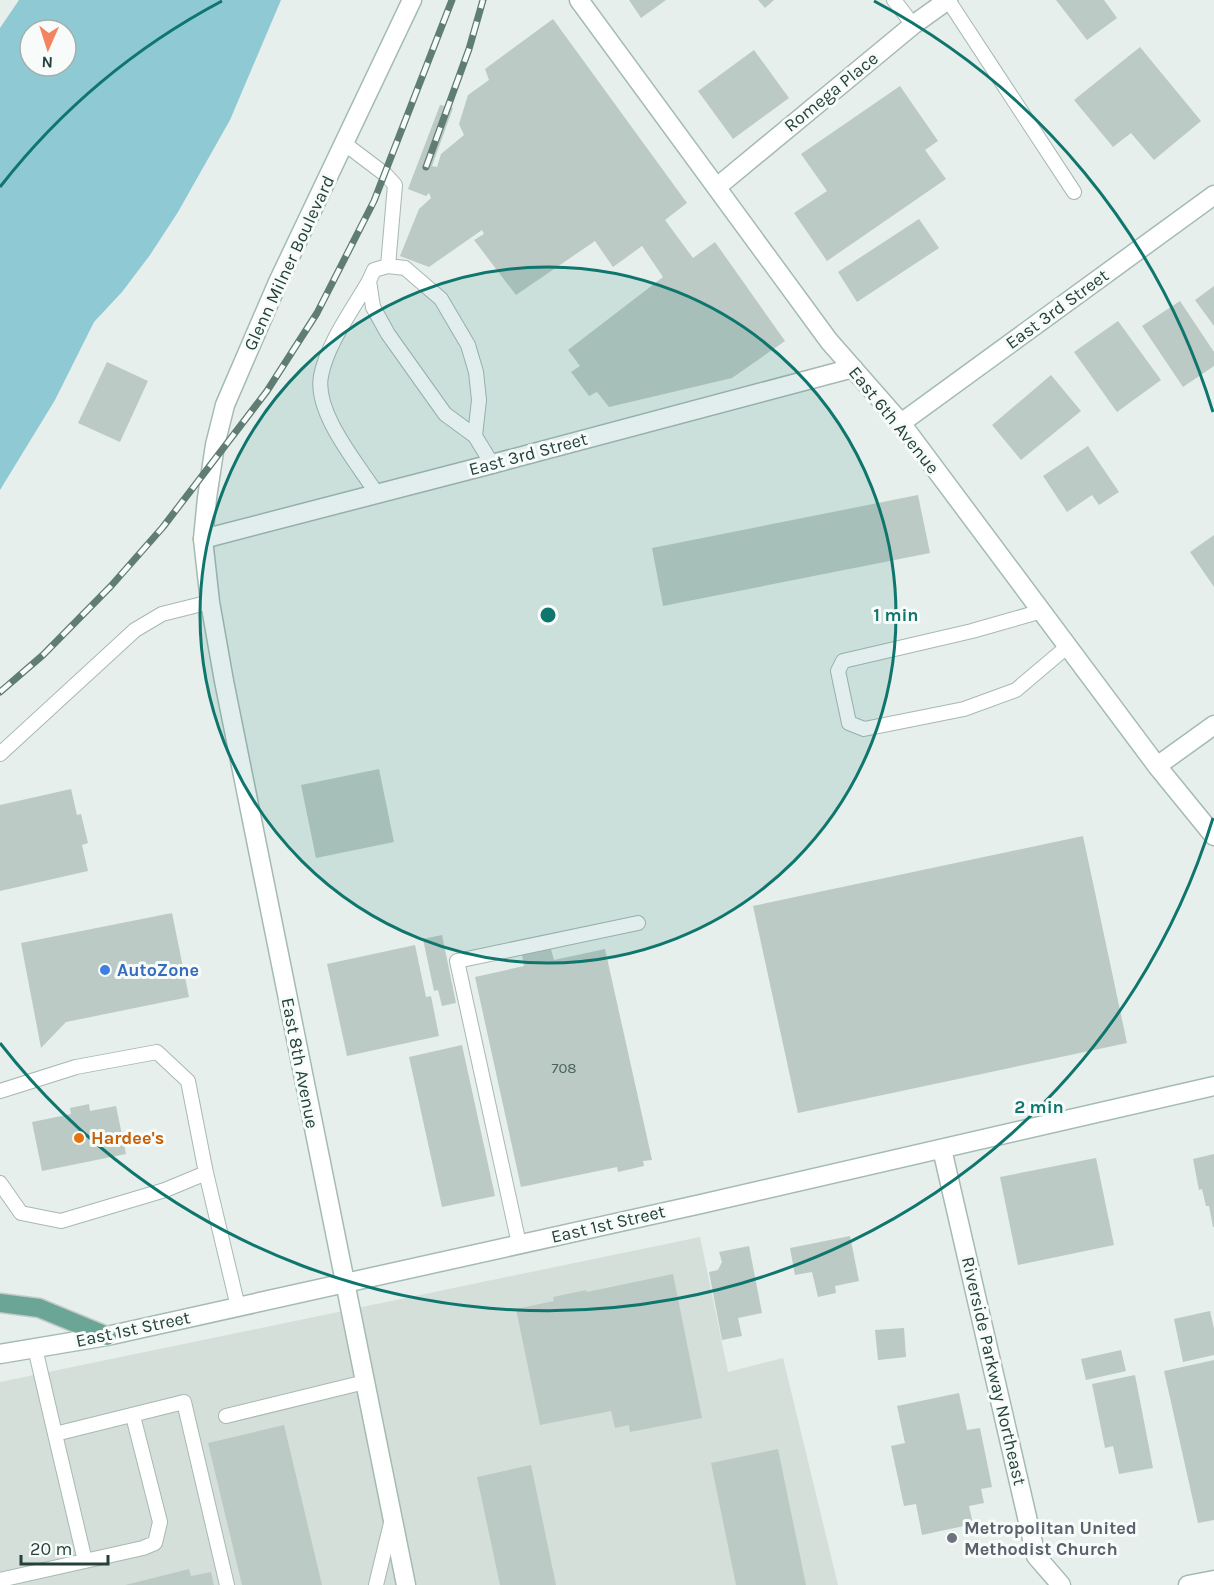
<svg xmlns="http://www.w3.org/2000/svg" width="1214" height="1585" font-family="Karla,sans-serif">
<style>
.built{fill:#d4dfda}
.water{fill:#8ec9d4;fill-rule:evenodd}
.building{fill:#bbcac4}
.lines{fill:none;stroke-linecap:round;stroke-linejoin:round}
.lane-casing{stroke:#a8b8b2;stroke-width:16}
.street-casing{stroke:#a8b8b2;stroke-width:21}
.secondary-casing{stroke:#a4bbb3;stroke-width:21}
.primary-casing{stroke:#c2cac8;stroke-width:21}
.lane{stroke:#fff;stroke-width:14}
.street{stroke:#fff;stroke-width:18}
.secondary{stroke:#fff;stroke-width:18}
.primary{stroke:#6aa596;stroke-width:18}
.rail-casing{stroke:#5f7d75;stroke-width:7}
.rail{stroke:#f7fbf9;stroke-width:4.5;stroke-dasharray:14;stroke-linecap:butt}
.ring{fill:none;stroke:#0f766e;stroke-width:3}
.shop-dot{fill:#3f7fe0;stroke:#f7fbf9;stroke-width:2}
.food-dot{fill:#e8710a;stroke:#f7fbf9;stroke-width:2}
.worship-dot{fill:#6b7280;stroke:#f7fbf9;stroke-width:2}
.labels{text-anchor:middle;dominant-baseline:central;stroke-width:6;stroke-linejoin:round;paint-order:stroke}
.number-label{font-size:15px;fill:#4a645c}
.street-label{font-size:18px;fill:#24423a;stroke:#f7fbf9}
.shop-label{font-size:18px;font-weight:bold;fill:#366cbe;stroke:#f7fbf9;text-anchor:start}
.food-label{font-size:18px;font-weight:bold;fill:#c56008;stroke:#f7fbf9;text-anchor:start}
.worship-label{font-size:18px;font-weight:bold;fill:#5b616d;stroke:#f7fbf9;text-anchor:start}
.centre{fill:#0f766e;stroke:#f7fbf9;stroke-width:3}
.ring-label{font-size:18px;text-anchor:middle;font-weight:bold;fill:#0f766e;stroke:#f7fbf9;stroke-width:6;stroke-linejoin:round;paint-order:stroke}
</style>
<rect width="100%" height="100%" fill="#e6efeb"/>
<!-- built -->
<path class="built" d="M700 1237 728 1372 783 1358 838 1585H0V1382Z"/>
<!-- water -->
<path class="water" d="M19 0H281L230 120 178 212 150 255 122 292 94 322 55 400 0 490V28ZM30 30H66V66H30Z"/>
<!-- building -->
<path class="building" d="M629 0H666L641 18Z
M758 0H774L765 8Z
M1056 0H1104L1117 18 1087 40Z
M553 19 687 203 665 220 693 258 715 242 785 341 732 378 609 407 597 392 589 396 571 372 580 366 568 350 663 277 642 246 613 267 595 241 516 295 474 240 484 234 482 230 429 267 400 256 419 209 431 198 429 193 426 196 408 189 440 105 453 108 432 166 437 167 441 154 464 135 459 124 468 95 489 80 485 69Z
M1140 47 1201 121 1154 160 1131 133 1113 147 1074 100Z
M754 50 789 98 733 139 698 91Z
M900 86 938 141 925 150 946 179 827 261 794 213 827 191 801 154Z
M919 219 939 248 857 302 838 272Z
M1214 286V326L1195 300Z
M1180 301 1214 352V366L1183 387 1142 326Z
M1118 321 1161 380 1117 412 1074 352Z
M107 362 148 381 120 442 78 423Z
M1051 375 1081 411 1021 460 992 425Z
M1088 446 1119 492 1099 505 1092 495 1067 512 1043 476Z
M918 495 930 553 663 606 652 548Z
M1214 535V587L1190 552Z
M379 769 394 842 316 858 301 785Z
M71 789 77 815 81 814 88 843 82 845 88 871 0 891V805Z
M1083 836 1127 1043 798 1113 753 906Z
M172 913 189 997 66 1022 41 1048 21 943Z
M442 935 456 1003 442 1006 438 990 434 991 423 939Z
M415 945 426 997 431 996 439 1036 347 1056 327 964Z
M551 949 554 960 605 949 652 1160 643 1161 644 1166 618 1172 617 1167 521 1187 475 977 524 966 522 955Z
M462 1045 495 1196 442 1207 409 1057Z
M89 1104 90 1111 116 1106 126 1154 42 1171 32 1122 71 1114 70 1108Z
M1214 1154V1227H1213L1209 1206H1206L1202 1189 1199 1190 1193 1159Z
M1096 1158 1114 1245 1018 1265 1000 1177Z
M850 1236 859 1281 835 1286 836 1293 818 1297 812 1272 795 1275 790 1248Z
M749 1246 762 1313 738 1318 742 1336 722 1340 709 1272 718 1270 722 1262 719 1252Z
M673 1274 702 1418 630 1432 629 1425 615 1428 611 1411 540 1425 516 1309 554 1301 553 1297 586 1290 587 1292Z
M1210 1311 1214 1329V1355L1183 1362 1174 1319Z
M904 1328 906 1357 878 1360 875 1330Z
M1121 1350 1126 1371 1086 1380 1081 1359Z
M1214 1360V1520L1198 1523 1164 1371Z
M1135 1375 1153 1468 1119 1474 1113 1446 1105 1448 1092 1384Z
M959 1393 967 1430 980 1428 992 1487 981 1489 984 1503 969 1506 973 1524 922 1535 916 1504 904 1506 891 1446 905 1443 897 1406Z
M284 1425 322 1585H242L208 1443Z
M778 1449 806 1585H736L711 1463Z
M531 1465 556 1585H500L477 1477Z
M189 1569 191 1576 211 1572 214 1585H125Z"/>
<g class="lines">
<defs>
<path id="lane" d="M894 0 913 25
M948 0 1074 192
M345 144 386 175 395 185 388 266
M369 281C353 309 327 344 321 376 314 413 358 464 377 494
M475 436 479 400 476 372 468 345 441 299 405 268 388 266 374 270 369 281 373 307 388 334 445 414 475 436 492 464
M1042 611 972 631 843 661 838 671 849 723 864 729 964 709 1016 690 1068 646
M0 754 135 630 162 614 210 602
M0 1091 76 1067 157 1052 188 1081 206 1173 238 1307
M0 1183 21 1213 61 1221 165 1190 206 1173
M519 1244 457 961 638 923
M35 1348 55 1434 184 1402 227 1585
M226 1416 365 1382
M55 1434 85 1561
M0 1580 143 1548 155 1543 160 1522 133 1416
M376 1585 392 1519"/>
<path id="street" d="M717 187 913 25 948 0
M203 539 492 464 853 368"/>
<path id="secondary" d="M579 0 829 341 901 423 1157 766 1214 836
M901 423 1214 195
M1157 766 1214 725
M942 1149 1036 1556 1061 1585
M0 1354 107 1336 701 1204 1214 1086
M406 1585 224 681 210 602 203 539 207 498 215 445 225 405 278 282 412 0
M1188 1585 1214 1580"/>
<path id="primary" d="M0 1303 39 1308 107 1336"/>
</defs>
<!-- lane casing -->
<use href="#lane" class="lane-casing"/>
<!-- street casing -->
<use href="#street" class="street-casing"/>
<!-- secondary casing -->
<use href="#secondary" class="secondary-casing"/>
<!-- primary casing -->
<use href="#primary" class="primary-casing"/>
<!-- lane -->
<use href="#lane" class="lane"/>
<!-- street -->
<use href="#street" class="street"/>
<!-- secondary -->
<use href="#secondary" class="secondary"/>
<!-- primary -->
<use href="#primary" class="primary"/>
<defs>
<path id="rail" d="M426 167 469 49 483 0
M0 692 43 655 111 586 163 527 267 391 317 313 374 201 452 0"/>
</defs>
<!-- rail casing -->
<use href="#rail" class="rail-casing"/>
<!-- rail -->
<use href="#rail" class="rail"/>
</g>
<!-- distance rings -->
<circle cx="548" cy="615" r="348" fill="#0f766e" fill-opacity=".12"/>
<g class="ring">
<circle cx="548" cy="615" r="348"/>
<path d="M1213 818A695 695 0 0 1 0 1043M0 187A695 695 0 0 1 222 1M874 1A695 695 0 0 1 1213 412"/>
</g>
<!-- markers -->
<circle class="shop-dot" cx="105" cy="970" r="6"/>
<circle class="food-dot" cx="79" cy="1138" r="6"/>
<circle class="worship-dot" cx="952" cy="1538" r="6"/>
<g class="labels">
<!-- number labels -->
<g class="number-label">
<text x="564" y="1068">708</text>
</g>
<!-- street labels -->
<g class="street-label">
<text transform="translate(831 92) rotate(-39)">Romega Place</text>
<text transform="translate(289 263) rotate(-65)">Glenn Milner Boulevard</text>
<text transform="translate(1057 309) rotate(-36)">East 3rd Street</text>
<text transform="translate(894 420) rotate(51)">East 6th Avenue</text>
<text transform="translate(528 454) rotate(-15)">East 3rd Street</text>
<text transform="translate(300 1063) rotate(79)">East 8th Avenue</text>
<text transform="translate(608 1224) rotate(-13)">East 1st Street</text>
<text transform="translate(133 1329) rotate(-12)">East 1st Street</text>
<text transform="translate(994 1371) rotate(77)">Riverside Parkway Northeast</text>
</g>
<!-- shop labels -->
<g class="shop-label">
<text x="117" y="970">AutoZone</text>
</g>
<!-- food labels -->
<g class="food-label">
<text x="91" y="1138">Hardee's</text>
</g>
<!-- worship labels -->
<g class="worship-label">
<text x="964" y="1528">Metropolitan United<tspan x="964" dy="21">Methodist Church</tspan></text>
</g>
</g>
<circle cx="548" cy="615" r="9" class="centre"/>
<g class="ring-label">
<text x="896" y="621">1 min</text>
<text x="1039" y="1113">2 min</text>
</g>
<!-- north arrow -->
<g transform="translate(48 48) rotate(183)"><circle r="28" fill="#f7fbf9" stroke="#a3b1ad" stroke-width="1.5"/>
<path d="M0-4.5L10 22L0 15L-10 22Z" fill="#f4845f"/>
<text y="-9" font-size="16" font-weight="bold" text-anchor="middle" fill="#24423a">N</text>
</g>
<!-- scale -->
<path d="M21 1555v9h87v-9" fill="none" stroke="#24423a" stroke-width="3"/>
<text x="30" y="1555" font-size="18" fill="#24423a" stroke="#f7fbf9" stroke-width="4.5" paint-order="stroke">20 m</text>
</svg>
